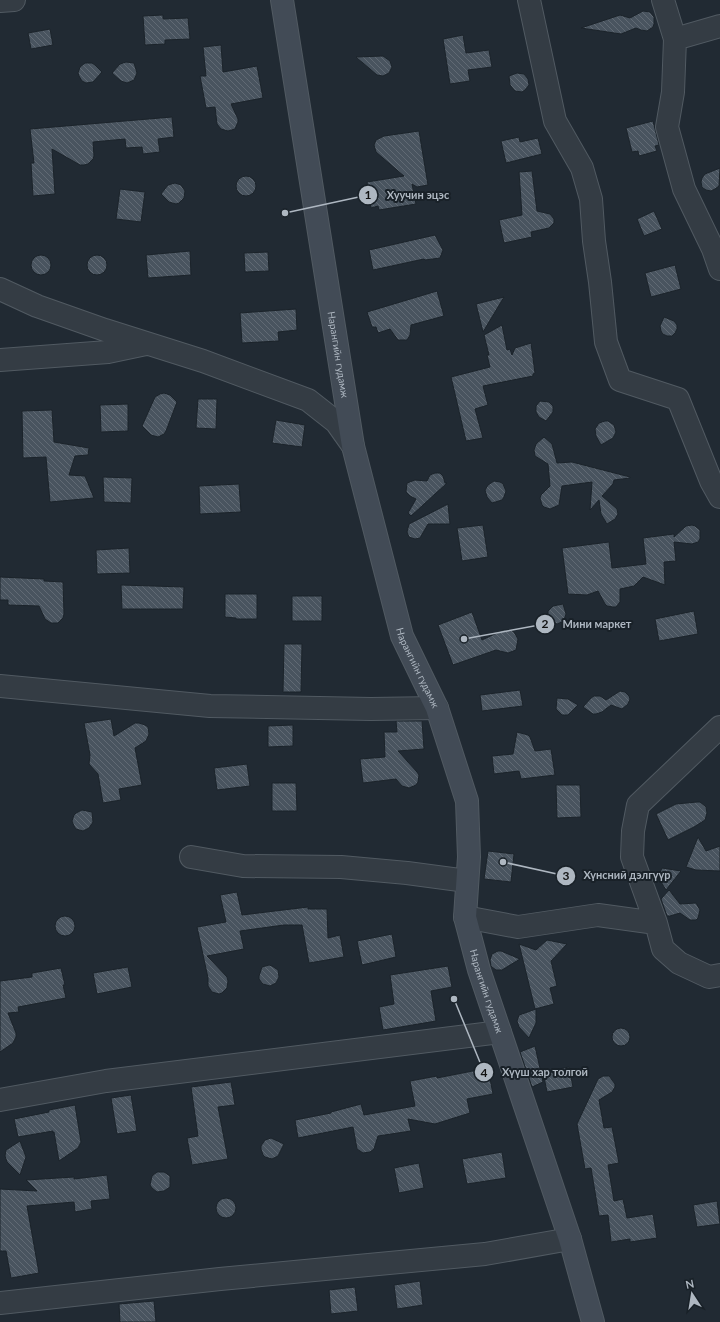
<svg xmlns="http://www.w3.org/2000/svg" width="720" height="1322" font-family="Lato,sans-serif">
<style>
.building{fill:url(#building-back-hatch);stroke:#1b232a}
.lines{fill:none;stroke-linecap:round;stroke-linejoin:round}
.minor-casing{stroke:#515a62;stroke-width:24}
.secondary-casing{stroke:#515a62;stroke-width:24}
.minor{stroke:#343c44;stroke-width:22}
.secondary{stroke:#424b56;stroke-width:22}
.labels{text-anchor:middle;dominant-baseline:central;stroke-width:4;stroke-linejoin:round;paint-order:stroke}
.street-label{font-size:10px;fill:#aeb7c1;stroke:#192128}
.leader{fill:none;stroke:#aeb7c1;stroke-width:1.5}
.callout-dot{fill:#aeb7c1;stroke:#192128;stroke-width:1.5}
.mark-label{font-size:12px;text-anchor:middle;font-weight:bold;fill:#111}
.callout-label{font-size:11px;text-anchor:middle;font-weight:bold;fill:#aeb7c1;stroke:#192128;stroke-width:4;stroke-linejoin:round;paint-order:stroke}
</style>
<defs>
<pattern id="building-back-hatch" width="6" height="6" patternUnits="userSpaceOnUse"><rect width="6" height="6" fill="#49545f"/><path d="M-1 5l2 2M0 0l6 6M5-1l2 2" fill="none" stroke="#616a74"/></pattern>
</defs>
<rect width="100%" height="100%" fill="#212a33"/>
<!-- building -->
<path class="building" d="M643 11 650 12 654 17V24L653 27 647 31 641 30 636 28 621 34 581 28 620 15 630 18Z
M163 15V19L188 18 190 39 165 40V44L145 45 143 16Z
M50 29 53 45 31 49 28 33Z
M463 35 466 53 489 50 492 67 468 70 470 81 450 84 443 39Z
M221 45 223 72 257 66 263 98 231 104 238 119V122L235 129 228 131 221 129 217 124 215 107 206 108 200 76H206L203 47Z
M383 56 390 61 392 67 389 73 383 76 377 75 356 57Z
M126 62 134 63 137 73 134 80 127 83 121 81 112 73 120 64Z
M85 63H92L95 65 102 72 93 82 86 83 82 81 79 76 78 73 80 67Z
M517 73 524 74 528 79 529 85 525 90 522 92 515 91 510 85 509 76Z
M172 117 174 137 158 139 160 152 143 154 142 147 126 148 125 139 93 142 94 156 93 159 88 164 84 165H80L52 149 55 194 33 196 31 163H34L30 129Z
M653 121 659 145 655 146 657 151 639 156 638 151 632 152 626 128Z
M419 131 428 185 417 187 412 184 416 204 379 210 378 206 371 208 367 182 404 176 376 152 374 145 376 140 384 136Z
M519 137 520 142 538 138 542 154 506 163 501 141Z
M720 168 719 186 715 189 711 191 706 190 702 187 701 182 702 178 705 174Z
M532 171 537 211 550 214 554 219V223L549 228 531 232 532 237 504 243 499 220 522 215 519 172Z
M236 186a10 10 0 1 1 20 0a10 10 0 1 1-20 0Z
M175 183 181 185 185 191 184 198 179 203 176 204 169 202 161 194 168 185Z
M120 189 145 192 141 222 116 219Z
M654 211 662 229 644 236 637 219Z
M435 235 443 250 440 258 425 260 424 259 373 270 369 250Z
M190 251 191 275 148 278 146 255Z
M268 252 269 271 245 272 244 253Z
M87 265a10 10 0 1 1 20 0a10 10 0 1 1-20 0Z
M31 265a10 10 0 1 1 20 0a10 10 0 1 1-20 0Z
M675 265 681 289 651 297 645 273Z
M437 291 444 316 411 325 410 335 407 340H398L390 329 378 333 376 327H372L367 312Z
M504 297 483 332 476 304Z
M296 309 297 330 278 332 279 341 242 343 240 313Z
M664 317 674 321 677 325V329L675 333 672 336H667L663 334 661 331 660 326Z
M502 325 507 350 510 349 512 355 515 348 531 343 535 373 533 374V376L483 386 488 405 475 409 483 438 466 441 451 377 490 367 487 355H489L484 335Z
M164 393 170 395 177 402 166 431 164 434 158 437 151 435 142 426 155 397 160 394Z
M198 399H217L216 429 196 428Z
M540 401 549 402 553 406V412L546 421 539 417 536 412V406Z
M128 404V431L101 432 100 405Z
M52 410 54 442 89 448 88 455 75 456 69 475 85 476 94 498 50 502 46 457 23 458 22 411Z
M276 420 305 425 302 447 272 443Z
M605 421H608L614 425 616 432 613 438 601 445 596 436 595 429 599 423Z
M544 437 552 444 557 463 572 462 630 477V478L614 480 613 484 602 496 617 509 618 514 615 519 607 524 601 514 599 500 590 510 592 482 562 486 559 505 550 509 544 507 542 505 540 498 541 495 550 486 548 464 535 456 534 450 536 444Z
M435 473H440L443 476 445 483H447L411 516 408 513 416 499 410 496 406 492 407 483 415 480 427 481 430 475Z
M103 477 132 478 131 503 104 502Z
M494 481 500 482 503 484 506 491 504 497 502 500 492 503 487 497 485 490 488 485Z
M239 484 241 512 200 514 199 486Z
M448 504 450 524H428L420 538 415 539 409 537 407 532 409 524Z
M483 525 488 557 462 561 457 528Z
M692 525 695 526 700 530V539L698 542 692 544 674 542 676 561 664 562 665 585 643 577 634 586 620 589V602L616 607H613L607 606 605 604 598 591 587 595 568 594 562 548 609 542 612 568 646 564 643 538 674 534V537L686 526Z
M129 548 130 573 97 574 96 550Z
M0 577 44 579V581L63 582 64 614 63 618 58 623H51L45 619 39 606 8 605V600H0Z
M121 585 184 587 183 609H122Z
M225 594H257V619H236V618L225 617Z
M292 596H322V621H292Z
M563 604 566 614 564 620 562 622 557 624 551 622 548 617V611L553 606Z
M694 611 698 634 659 641 655 619Z
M472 612 482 640 503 630H511L514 632 518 639 516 650 508 653 496 650 453 665 438 625Z
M284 644H302L301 692H283Z
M520 690 523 706 482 711 480 695Z
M620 691 625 692 629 696 630 699 628 704 622 709 611 705 602 712 596 714H593L583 707 591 698 594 696H600L606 700Z
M557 698 568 699 578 705 568 715H562L556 709Z
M111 719 114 736 135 723H139L145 725 148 727 149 734 146 741 135 748 142 785 119 789 121 800 103 803 98 774 89 764 90 755 84 723Z
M396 721H422L424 749 398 751 417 772 419 775 418 782 416 785 409 788 402 786 396 779 363 783 360 759 385 757 384 732H397Z
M293 725V746L268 747V726Z
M517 732 528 735 530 737 535 751 551 749 555 775 521 779 519 771 494 774 492 756 513 754Z
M247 764 250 786 217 790 214 768Z
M272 783H296L297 811H272Z
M556 785H580L581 817 557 818Z
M697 802H700L706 807 707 813 705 820 694 827 668 840 656 814 676 804Z
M82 810 92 812 93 822 89 828 83 831 76 829 74 826 72 821 74 815 76 813Z
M698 837 706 851 720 846V871L696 870 686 867Z
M488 851 514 854 511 882 484 879Z
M662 868 681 871 666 890 658 877Z
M669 890 680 904 696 903 700 910 698 918 696 920H690L680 913 670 916H667L661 899Z
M237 892 242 915 308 907V909H327L328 938 340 935 344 957 309 963 302 925H284L240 931 244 949 207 956 227 977 228 981 227 988 222 993 219 994 212 992 208 986V978L197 927 226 922 220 895Z
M55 926a10 10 0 1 1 20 0a10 10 0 1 1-20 0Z
M392 934 396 957 362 965 357 941Z
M547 940 567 944 551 961 557 986 550 988 554 1004 535 1009 519 944 536 950Z
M498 951H501L520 959 502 970H496L491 966 490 960 492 954Z
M269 965 272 966 278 970 279 977 276 983 270 986 263 984 259 979V976L262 967Z
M448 966 452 987 431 991 436 1021 383 1030 379 1007 394 1004 390 975Z
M128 967 132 987 97 994 93 973Z
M61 968 65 985H63L66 998 18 1007 19 1012 8 1013 16 1033V1037L13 1043 0 1052V981L32 977V973Z
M536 1009V1023L529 1038 519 1027 517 1021 519 1015 522 1014Z
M612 1037a9 9 0 1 1 18 0a9 9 0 1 1-18 0Z
M535 1046 543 1082 532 1087 520 1052Z
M569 1067 573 1087 547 1092 543 1072Z
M488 1068 493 1094 467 1099 470 1113 435 1124 408 1119 411 1131 378 1136 374 1149 370 1152 363 1153 357 1149 353 1127 298 1138 295 1120 331 1113V1112L361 1104 364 1115 415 1106 410 1081 437 1076V1078Z
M603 1076H609L615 1084V1087L612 1092 599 1100 604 1128 612 1127 619 1163 608 1165 614 1201 623 1199 627 1218 653 1214 657 1238 630 1242V1239L611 1242 608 1215 599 1216 591 1168 585 1169 577 1124 598 1079Z
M231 1082 235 1105 218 1107 228 1159 192 1165 187 1138 198 1136 191 1087Z
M131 1095 137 1131 117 1134 111 1098Z
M75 1105 81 1142 78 1148 59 1161 54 1132 53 1133V1131L18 1137 14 1119 49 1112V1110Z
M271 1138 284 1144 278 1156 272 1159 265 1157 263 1155 261 1149V1146L265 1140Z
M20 1141 26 1157 20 1175 7 1162 5 1156 6 1150Z
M502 1152 506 1178 467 1184 462 1159Z
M419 1163 424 1188 399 1193 394 1168Z
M157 1172H164L170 1176V1187L164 1191 157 1192 152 1188 150 1185 152 1176Z
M107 1175 110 1199 91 1201 92 1209 75 1212 74 1202 27 1206 39 1273 11 1278 6 1251H0V1189L37 1191 26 1180 74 1177V1179Z
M216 1208a10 10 0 1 1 20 0a10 10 0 1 1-20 0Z
M717 1201 720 1224 697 1227 693 1205Z
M420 1281 423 1305 397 1309 394 1285Z
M355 1287 358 1311 331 1314 329 1290Z
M154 1301 156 1322H120L119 1304Z"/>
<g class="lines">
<defs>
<path id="minor" d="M529 0 555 121 582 168 591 199 594 241 600 282 606 342 620 380 678 399 711 481 720 497
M663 0 675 39 673 92 667 127 684 189 713 249 720 269
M0 1 14 0
M675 39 720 26
M0 289 37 306 105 330 203 361 308 400 336 422 353 446
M0 360 108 352 146 344
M0 686 210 706 371 709 437 708
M191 857 243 866 341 867 407 873 467 881
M465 917 518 927 598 915 656 923 632 857 633 831 638 805 720 727
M656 923 663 949 679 963 709 977 720 975
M0 1100 106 1081 500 1032
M0 1303 220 1279 485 1254 570 1239"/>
<g id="secondary">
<path id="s1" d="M282 0 353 446 402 636 437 708 467 801 469 857 465 917 479 970 570 1239 593 1322"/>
</g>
</defs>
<!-- minor casing -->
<use href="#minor" class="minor-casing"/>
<!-- secondary casing -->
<use href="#secondary" class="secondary-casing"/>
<!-- minor -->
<use href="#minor" class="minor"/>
<!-- secondary -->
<use href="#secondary" class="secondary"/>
</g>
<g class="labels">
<!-- street labels -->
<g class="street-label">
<text stroke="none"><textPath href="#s1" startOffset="359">Нарангийн гудамж</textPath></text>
<text stroke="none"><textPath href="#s1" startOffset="683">Нарангийн гудамж</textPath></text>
<text stroke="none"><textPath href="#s1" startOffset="1019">Нарангийн гудамж</textPath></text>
</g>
</g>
<!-- callouts -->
<path class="leader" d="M285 213L368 195M464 639L545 624M503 862L566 876M454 999L484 1072"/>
<g class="callout-dot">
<circle cx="285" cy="213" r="4"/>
<circle cx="464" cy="639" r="4"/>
<circle cx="503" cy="862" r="4"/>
<circle cx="454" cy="999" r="4"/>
<circle cx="368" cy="195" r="10"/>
<circle cx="545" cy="624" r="10"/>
<circle cx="566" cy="876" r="10"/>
<circle cx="484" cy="1072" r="10"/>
</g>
<g class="mark-label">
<text x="368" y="199">1</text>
<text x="545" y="628">2</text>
<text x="566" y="880">3</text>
<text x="484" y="1077">4</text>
</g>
<g class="callout-label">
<text x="418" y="199">Хуучин эцэс</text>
<text x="597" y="628">Мини маркет</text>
<text x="627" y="879">Хүнсний дэлгүүр</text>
<text x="545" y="1076">Хүүш хар толгой</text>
</g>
<!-- north arrow -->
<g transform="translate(692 1294) rotate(348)" stroke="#192128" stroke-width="3" paint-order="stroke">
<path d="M0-3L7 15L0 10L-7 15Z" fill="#aeb7c1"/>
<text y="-6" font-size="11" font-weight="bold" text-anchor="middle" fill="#aeb7c1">N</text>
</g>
</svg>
